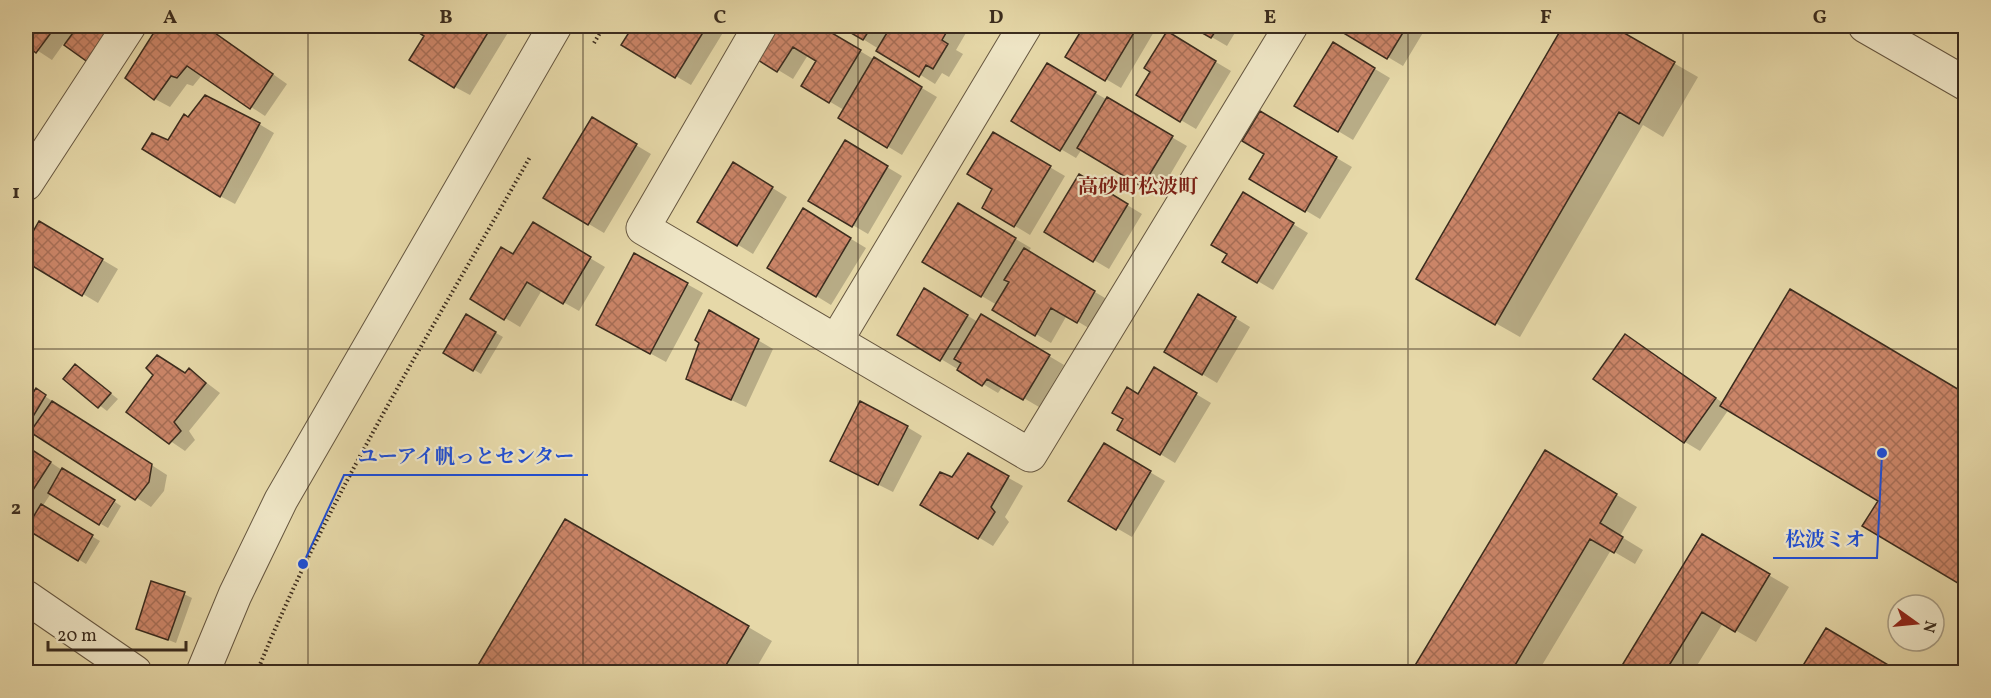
<svg xmlns="http://www.w3.org/2000/svg" width="1991" height="698" font-family="Vollkorn,'Noto Serif JP',serif">
<style>
.shadow{fill:#0003}
.building{fill:url(#building-cross-hatch);stroke:#3b2c1e;stroke-width:1.5}
.lines{fill:none;stroke-linecap:round;stroke-linejoin:round}
.minor-casing{stroke:#665740;stroke-width:35}
.tertiary-casing{stroke:#665740;stroke-width:35}
.path{stroke:#3b2c1e;stroke-width:4;stroke-dasharray:1.5 3;stroke-linecap:butt}
.minor{stroke:#efe6c6;stroke-width:33}
.tertiary{stroke:#efe6c6;stroke-width:33}
.grid{fill:none;stroke:#3b2c1e;stroke-width:1.5;stroke-opacity:0.55}
.labels{text-anchor:middle;dominant-baseline:central;stroke-width:4.5;stroke-linejoin:round;paint-order:stroke}
.neighbourhood-label{font-size:20px;font-weight:bold;fill:#7a1f14;stroke:#efe6c6}
.leader{fill:none;stroke:#1d4ed8;stroke-width:2}
.callout-dot{fill:#1d4ed8;stroke:#efe6c6;stroke-width:2}
.callout-label{font-size:20px;text-anchor:middle;font-weight:bold;fill:#1d4ed8;stroke:#efe6c6;stroke-width:4.5;stroke-linejoin:round;paint-order:stroke}
.neatline{fill:none;stroke:#3b2c1e;stroke-width:2}
.grid-label{font-size:20px;text-anchor:middle;font-weight:bold;fill:#3b2c1e}
</style>
<defs>
<pattern id="building-cross-hatch" width="8" height="8" patternUnits="userSpaceOnUse" patternTransform="scale(1.5)"><rect width="8" height="8" fill="#cb8568"/><path d="M0 0l8 8M0 8l8-8" fill="none" stroke="#a66d55"/></pattern>
</defs>
<rect width="100%" height="100%" fill="#e6d8a8"/>
<filter id="stains"><feTurbulence type="fractalNoise" baseFrequency=".00333" numOctaves="4"/><feColorMatrix values="0 0 0 0 .2 0 0 0 0 .09 0 0 0 0 .02 0 0 0 .5 -.17"/></filter>
<radialGradient id="worn" r=".72"><stop offset=".6" stop-color="#630" stop-opacity="0"/><stop offset="1" stop-color="#630" stop-opacity=".3"/></radialGradient>
<!-- shadow -->
<path class="shadow" d="M26 26H122L90 62 64 43 52 60 26 43Z
M160 26H205L287 84 265 116 202 75 193 86 187 84 170 107 155 99Z
M417 26H512L470 95 455 87 426 35 415 29Z
M635 26H727L691 85 623 45Z
M780 26H818L937 97 902 155 840 118 844 110 803 86 818 60 808 55 793 79 760 59Z
M842 26H970L956 50 963 54 949 77 942 73 935 84Z
M1085 26H1147L1155 30 1121 88 1067 56Z
M1193 26H1239L1227 46Z
M1338 26H1427L1403 66 1337 27Z
M1564 26H1609L1698 77 1663 137 1643 125 1520 337 1418 279Z
M1167 33 1231 71 1196 129 1138 95 1152 71Z
M1333 44 1390 78 1353 140 1338 131Z
M1047 65 1187 146 1158 195 1082 149 1076 158 1013 121Z
M1260 113 1352 167 1320 219 1251 178 1266 154Z
M189 119 259 124 274 133 235 204 220 196 169 142Z
M592 119 651 154 604 233 545 198Z
M993 134 1065 176 1030 235 1015 226 994 188Z
M845 142 902 176 868 234 810 200Z
M748 173 787 197 753 254 699 221Z
M1094 185 1142 214 1109 269 1046 232Z
M1243 194 1308 233 1273 290 1224 261 1229 254Z
M958 205 1031 248 1028 252 1110 301 1092 330 1067 315 1051 343 994 309 997 305 924 262Z
M818 219 866 248 831 305 769 267Z
M40 223 118 269 98 303 26 260V247Z
M533 224 605 267 579 311 542 290 520 327 472 298 514 256Z
M635 255 703 293 666 362 613 333Z
M925 290 978 322 982 316 1064 365 1039 407 1003 386 998 393 899 334Z
M1214 305 1250 327 1217 383 1202 374Z
M710 312 773 349 746 407 687 379Z
M467 316 503 337 481 374 445 352Z
M1640 345 1723 403 1880 500 1729 409 1700 451 1685 442 1595 379Z
M76 366 118 399 107 411 65 379Z
M1154 369 1211 403 1175 463 1119 429Z
M190 370 220 393 189 431 195 440 185 451 128 412 190 379Z
M26 384 167 475 164 491 151 507 34 432 29 440 26 438Z
M907 427 922 436 893 492 847 469Z
M1104 445 1165 481 1132 537 1070 501Z
M26 446 65 472 42 507 100 541 86 564 28 528 26 532Z
M1545 452 1637 507 1620 536 1643 550 1635 564 1611 550 1538 672H1413Z
M968 455 1023 486 1005 517 1009 522 993 546 923 504 953 479Z
M115 502 121 506 108 528 101 524Z
M566 521 772 641 754 672H475Z
M1702 536 1789 587 1756 642 1723 623 1693 672H1620Z
M184 594 192 598 176 643 138 628Z
M1826 630 1898 672H1801Z"/>
<!-- building -->
<path class="building" d="M26 26H56L36 53 26 45Z
M78 26H112L89 63 64 45Z
M158 26H205L273 74 250 109 187 66 177 78 171 76 154 100 125 78Z
M415 26H492L454 88 409 60 424 36 413 29Z
M633 26H707L675 78 621 45Z
M778 26H820L861 50 829 103 801 86 816 61 793 47 777 72 758 60Z
M839 26H872L863 40Z
M891 26H950L942 40 948 44 933 69 926 65 919 77 876 51Z
M1084 26H1138L1105 81 1065 57Z
M1190 26H1219L1211 38Z
M1336 26H1407L1387 59 1335 28Z
M1563 26H1612L1675 62 1639 124 1619 112 1495 325 1416 279Z
M1167 31 1216 61 1180 122 1136 95 1150 72 1144 68Z
M1333 42 1375 68 1338 132 1294 106Z
M874 57 922 87 887 148 838 118Z
M1047 63 1096 92 1060 151 1011 121Z
M205 95 260 123 220 197 142 149 152 133 168 140 184 114 188 117Z
M1107 97 1173 136 1142 187 1077 148Z
M1260 111 1337 157 1305 212 1249 179 1264 154 1242 141Z
M592 117 637 144 588 225 543 198Z
M993 132 1051 166 1014 227 982 208 992 189 967 174Z
M845 140 888 166 852 227 808 201Z
M733 162 773 187 737 246 697 222Z
M1079 174 1128 204 1093 262 1044 232Z
M1243 192 1294 223 1257 283 1222 262 1227 254 1211 245Z
M958 203 1016 238 981 297 922 262Z
M803 208 851 238 816 297 767 268Z
M39 221 103 259 82 296 26 262V244Z
M533 222 591 257 563 304 527 282 504 320 470 299 501 247 513 254Z
M1024 248 1095 291 1077 323 1051 308 1035 336 992 310 1009 282 1004 280Z
M634 253 688 283 650 354 596 325Z
M924 288 968 315 940 361 897 335Z
M1790 289 1966 394V588L1862 526 1878 501 1720 406Z
M1198 294 1236 317 1202 375 1164 352Z
M709 310 759 339 731 400 686 379 699 343 695 340Z
M466 314 496 332 473 371 443 353Z
M981 314 1050 355 1023 400 987 379 982 386 957 370 961 363 954 359Z
M1625 334 1716 398 1684 443 1593 379Z
M157 355 185 373 189 368 206 383 174 422 181 431 169 444 126 412 153 375 146 368Z
M75 364 111 393 98 408 63 379Z
M1154 367 1197 393 1160 455 1117 430 1123 419 1112 413 1127 387 1138 394Z
M26 383 33 387 26 398Z
M36 388 46 395 26 428V404Z
M52 401 152 464 149 482 135 500 30 432Z
M860 401 908 426 878 485 830 461Z
M1104 443 1151 471 1116 530 1068 501Z
M26 446 51 462 26 501Z
M1545 450 1617 494 1600 523 1623 537 1614 553 1590 539 1511 672H1411Z
M968 453 1009 476 991 507 995 512 978 539 920 505 940 472 952 477Z
M62 468 115 500 99 525 48 493Z
M41 504 93 535 78 561 26 529Z
M565 519 749 626 722 672H474Z
M1702 534 1770 574 1735 632 1702 612 1665 672H1618Z
M151 581 185 592 168 640 136 629Z
M1826 628 1900 672H1799Z"/>
<g class="lines">
<defs>
<path id="minor" d="M760 26 643 228 1030 455 1291 26
M26 184 129 26
M836 341 1025 26
M26 597 135 672"/>
<path id="tertiary" d="M1865 26 1966 84
M203 672 235 595 281 500 555 26"/>
</defs>
<!-- minor casing -->
<use href="#minor" class="minor-casing"/>
<!-- tertiary casing -->
<use href="#tertiary" class="tertiary-casing"/>
<!-- path -->
<path class="path" d="M594 43 604 26
M257 672C330 492 435 325 530 157"/>
<!-- minor -->
<use href="#minor" class="minor"/>
<!-- tertiary -->
<use href="#tertiary" class="tertiary"/>
</g>
<!-- grid -->
<path class="grid" d="M308 26V672M583 26V672M858 26V672M1133 26V672M1408 26V672M1683 26V672M26 349H1966"/>
<g class="labels">
<!-- neighbourhood labels -->
<g class="neighbourhood-label">
<text x="1138" y="188">高砂町松波町</text>
</g>
</g>
<!-- callouts -->
<path class="leader" d="M303 564L344 475H588M1882 453L1877 558H1773"/>
<g class="callout-dot">
<circle cx="303" cy="564" r="6"/>
<circle cx="1882" cy="453" r="6"/>
</g>
<g class="callout-label">
<text x="466" y="463">ユーアイ帆っとセンター</text>
<text x="1825" y="546">松波ミオ</text>
</g>
<!-- margin -->
<rect width="1991" height="698" fill="none" stroke="#e6d8a8" stroke-width="66"/>
<!-- north arrow -->
<g transform="translate(1916 623) rotate(105)"><circle r="28" fill="#efe6c6" stroke="#a79c83" stroke-width="1.5"/>
<path d="M0-4.5L10 22L0 15L-10 22Z" fill="#8f2418"/>
<text y="-9" font-size="16" font-weight="bold" text-anchor="middle" fill="#3b2c1e">N</text>
</g>
<!-- scale -->
<path d="M48 641v9h138v-9" fill="none" stroke="#3b2c1e" stroke-width="3"/>
<text x="57" y="641" font-size="18" fill="#3b2c1e" stroke="#efe6c6" stroke-width="4.5" paint-order="stroke">20 m</text>
<rect x="33" y="33" width="1925" height="632" class="neatline"/>
<g class="grid-label">
<text x="170" y="23">A</text>
<text x="446" y="23">B</text>
<text x="720" y="23">C</text>
<text x="996" y="23">D</text>
<text x="1270" y="23">E</text>
<text x="1546" y="23">F</text>
<text x="1820" y="23">G</text>
<text x="16" y="198">1</text>
<text x="16" y="514">2</text>
</g>
<rect width="100%" height="100%" filter="url(#stains)"/>
<rect width="100%" height="100%" fill="url(#worn)"/>
</svg>
